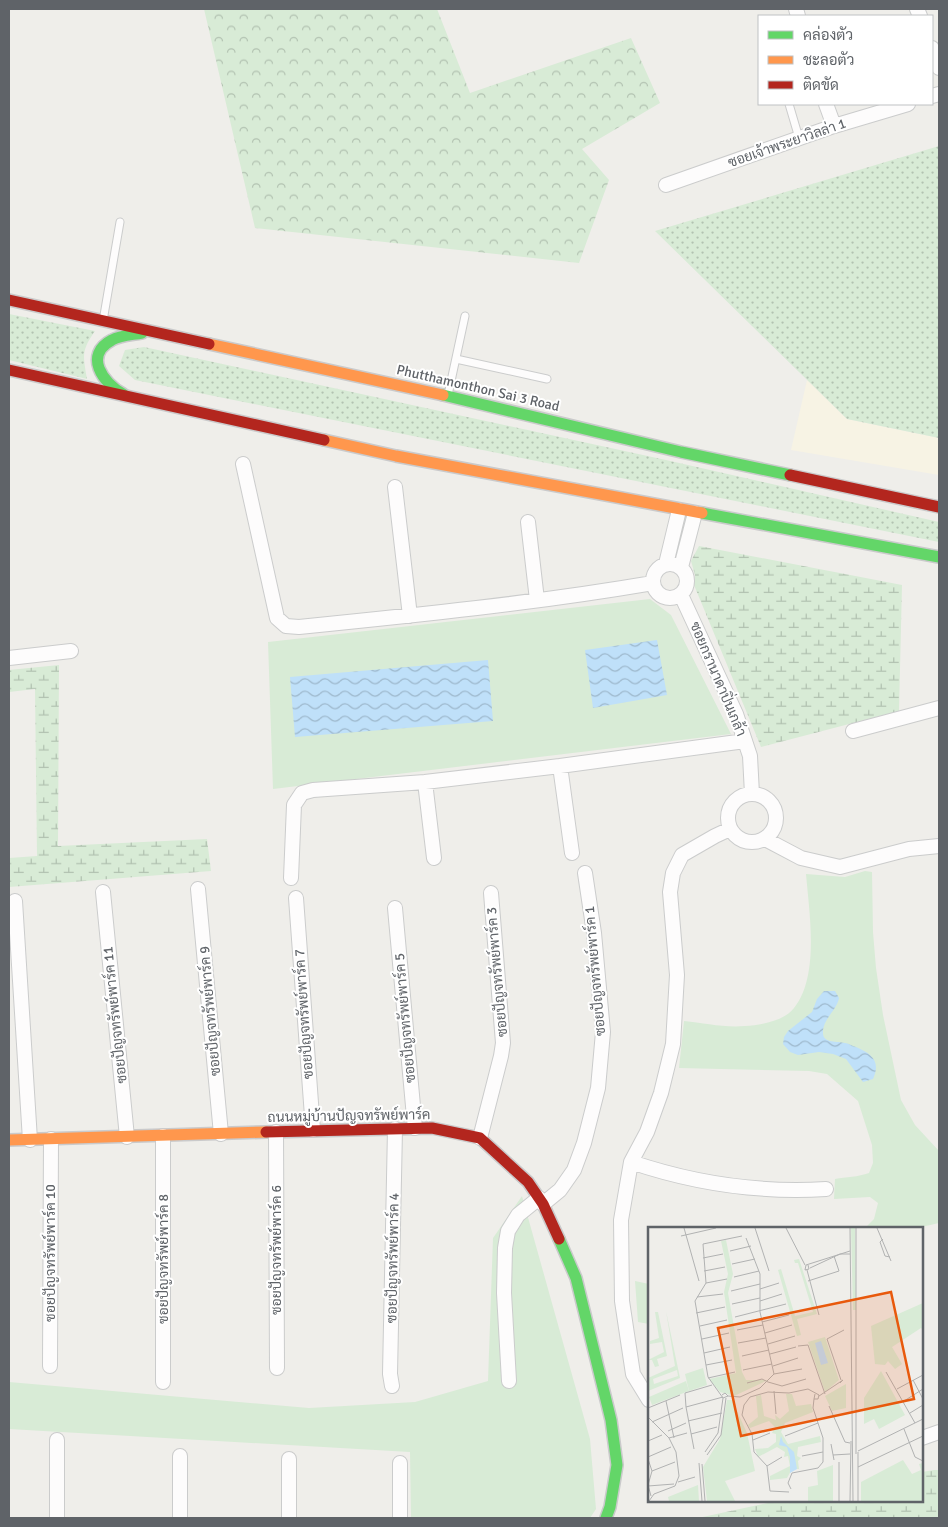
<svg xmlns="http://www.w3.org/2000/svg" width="948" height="1527" font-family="Signika,Sarabun,sans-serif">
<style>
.commercial{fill:#f7f3e4}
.grass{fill:url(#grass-dots)}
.forest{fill:url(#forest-crowns)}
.wetland{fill:url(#wetland-marsh)}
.garden{fill:#d8ebd6}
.water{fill:url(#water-waves)}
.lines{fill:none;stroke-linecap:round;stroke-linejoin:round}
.lane-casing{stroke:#cbcccc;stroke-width:9}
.street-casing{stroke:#cbcccc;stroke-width:16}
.fast-casing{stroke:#cacacb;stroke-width:14}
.slow-casing{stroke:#cacacb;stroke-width:14}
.jam-casing{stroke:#cacacb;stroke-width:14}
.lane{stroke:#fdfcfc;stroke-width:7}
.street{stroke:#fdfcfc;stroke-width:14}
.fast{stroke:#63d668;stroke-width:11}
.slow{stroke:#ff974d;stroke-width:11}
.jam{stroke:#b3261e;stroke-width:11}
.labels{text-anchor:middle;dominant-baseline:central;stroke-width:4;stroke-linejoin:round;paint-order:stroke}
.street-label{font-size:14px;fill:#5f6368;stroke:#fff}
.inset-road{fill:none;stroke:#b1b2b2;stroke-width:1}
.view{fill:#e8590c;fill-opacity:0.15;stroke:#e8590c;stroke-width:2.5}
.inset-edge{fill:none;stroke:#5f6368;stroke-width:2.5}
</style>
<defs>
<pattern id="grass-dots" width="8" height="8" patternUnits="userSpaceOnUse" patternTransform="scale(1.25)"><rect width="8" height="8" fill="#d8ebd6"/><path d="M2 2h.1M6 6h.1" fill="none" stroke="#b2c2b1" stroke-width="1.8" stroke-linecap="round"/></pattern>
<pattern id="forest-crowns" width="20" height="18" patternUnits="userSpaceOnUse" patternTransform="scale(1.25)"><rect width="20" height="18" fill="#d8ebd6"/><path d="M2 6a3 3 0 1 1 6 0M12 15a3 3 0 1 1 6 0" fill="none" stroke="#b2c2b1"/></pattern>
<pattern id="wetland-marsh" width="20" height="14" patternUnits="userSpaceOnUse" patternTransform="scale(1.25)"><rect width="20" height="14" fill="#d8ebd6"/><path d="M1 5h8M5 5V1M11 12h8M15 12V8" fill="none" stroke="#b2c2b1"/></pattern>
<pattern id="water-waves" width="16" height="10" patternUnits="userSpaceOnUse" patternTransform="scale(1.25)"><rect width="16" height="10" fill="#bfe0f9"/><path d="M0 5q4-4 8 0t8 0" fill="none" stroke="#9eb9cd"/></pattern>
</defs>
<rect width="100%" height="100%" fill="#efeeea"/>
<!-- commercial -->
<path class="commercial" d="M807 380 847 419 939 438V475L791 450Z"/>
<!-- grass -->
<path class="grass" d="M939 146V438L847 419 655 231Z
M9 314 95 331C81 351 83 355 87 379L9 360Z
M144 347 666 460 939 522V542L135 380 119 366 125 350Z"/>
<!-- forest -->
<path class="forest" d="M204 9H437L470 93 631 38 660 103 582 149 609 180 579 263 255 228Z"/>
<!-- wetland -->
<path class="wetland" d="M699 546 902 585 899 711 761 747 694 585 695 575 691 561Z
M59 665 58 846 207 839 211 871 9 887V858L37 856 35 689 9 692V670Z
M934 1470H939V1518H698L777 1501H922V1472Z"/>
<!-- garden -->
<path class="garden" d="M650 599 671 615 731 734 273 789 268 642Z
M865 871 872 872 873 932 876 968 883 1015 901 1100 915 1125 939 1151V1223L917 1228H865L874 1219 878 1203 870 1197 834 1199 835 1179C846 1177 858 1177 869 1173L873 1163 872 1145 858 1101 827 1074 809 1071 679 1068 684 1021C704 1023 725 1028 745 1026 761 1025 784 1021 794 1008 820 976 809 911 806 874L845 877Z
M522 1196 590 1439 596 1509 590 1518H411L410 1452 9 1429V1382L309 1408 415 1402 488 1381 493 1238Z
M635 1281 649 1284V1324L638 1322Z"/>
<!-- water -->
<path class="water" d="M657 640 667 695 593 708 585 650Z
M488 660 493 721 295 737 290 677Z
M824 991H835L839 998C837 1010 823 1019 823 1032 822 1044 838 1041 845 1043 848 1043 852 1046 856 1047 872 1054 881 1061 873 1079L863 1082 846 1059 833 1054 819 1052 798 1055 790 1052 783 1044 784 1037 788 1031 812 1012 817 999Z"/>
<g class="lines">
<defs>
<path id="lane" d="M789 104 799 138
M103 321 120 222
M456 359 547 379
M448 395 465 316"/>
<path id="street" d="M796 9 798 16
M917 9 920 16
M932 48 939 68
M932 96 939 94
M826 104 834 126
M666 185 834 126 908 104
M243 464 277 618 286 626 299 627C418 615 536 603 653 583
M395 487 410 616
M528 522 537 600
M666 564 679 510
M653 581a17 17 0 1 1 34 0a17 17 0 1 1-34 0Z
M681 567 695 513
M681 595 736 714 750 756 752 794
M9 658 71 651
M853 731 939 708
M560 766 572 853
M425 782 434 858
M728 818a24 24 0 1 1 48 0a24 24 0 1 1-48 0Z
M765 839 801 858 840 867 909 849 939 846
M291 878 294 805 302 793 313 790 425 782 560 766 745 741
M198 889 221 1134
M103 892 127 1137
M296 898 313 1130
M15 901 30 1140
M395 908 415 1128
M276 1132 277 1368
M163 1136V1382
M480 1138 501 1056 503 1043 491 893
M631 1162C693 1183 760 1193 826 1189
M543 1204 560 1190 574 1170 584 1143 598 1088 603 1032 594 933 585 873
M50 1366 51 1139
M509 1381 504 1293 505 1248 508 1231 518 1215 539 1198
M392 1386 390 1374 395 1129
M649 1400 633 1374 622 1301 621 1220 631 1162 647 1132 661 1093 673 1044 677 975 670 892 673 873 682 855 715 836 730 829
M922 1438 939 1432
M57 1440V1518
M180 1456V1518
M289 1518V1459
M400 1518V1463"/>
<path id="fast" d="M123 394C103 383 83 355 112 340 121 335 132 335 142 333
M443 395 681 452 790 475
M702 513 939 557
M559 1239 576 1278 611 1420 617 1465 610 1507 606 1518"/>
<path id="slow" d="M209 344 443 395
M324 440 396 456 702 513
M9 1140 266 1132"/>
<path id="jam" d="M9 300 209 344
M9 370 324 440
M790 475 939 507
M266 1132 432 1128 480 1138 528 1182 543 1204 559 1239"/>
</defs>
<!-- lane casing -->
<use href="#lane" class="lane-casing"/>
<!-- street casing -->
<use href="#street" class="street-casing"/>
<!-- fast casing -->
<use href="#fast" class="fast-casing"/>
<!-- slow casing -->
<use href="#slow" class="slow-casing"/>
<!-- jam casing -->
<use href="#jam" class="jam-casing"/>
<!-- lane -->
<use href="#lane" class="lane"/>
<!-- street -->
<use href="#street" class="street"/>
<!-- fast -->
<use href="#fast" class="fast"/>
<!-- slow -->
<use href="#slow" class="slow"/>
<!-- jam -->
<use href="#jam" class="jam"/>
</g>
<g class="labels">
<!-- street labels -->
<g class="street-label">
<text transform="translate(787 143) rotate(-19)">ซอยเจ้าพระยาวิลล่า 1</text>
<text transform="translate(478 388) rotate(13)">Phutthamonthon Sai 3 Road</text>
<text transform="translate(718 679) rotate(67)">ซอยกรานาดาปิ่นเกล้า</text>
<text transform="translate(595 971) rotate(-95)">ซอยปัญจทรัพย์พาร์ค 1</text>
<text transform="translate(497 972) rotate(-95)">ซอยปัญจทรัพย์พาร์ค 3</text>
<text transform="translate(210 1011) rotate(-95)">ซอยปัญจทรัพย์พาร์ค 9</text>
<text transform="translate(304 1014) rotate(-94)">ซอยปัญจทรัพย์พาร์ค 7</text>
<text transform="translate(115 1015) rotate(-96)">ซอยปัญจทรัพย์พาร์ค 11</text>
<text transform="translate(405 1018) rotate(-95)">ซอยปัญจทรัพย์พาร์ค 5</text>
<text transform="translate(349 1116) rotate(-1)">ถนนหมู่บ้านปัญจทรัพย์พาร์ค</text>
<text transform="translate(276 1250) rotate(-90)">ซอยปัญจทรัพย์พาร์ค 6</text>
<text transform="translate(50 1253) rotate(-90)">ซอยปัญจทรัพย์พาร์ค 10</text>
<text transform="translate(393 1258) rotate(-89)">ซอยปัญจทรัพย์พาร์ค 4</text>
<text transform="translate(163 1259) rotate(-90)">ซอยปัญจทรัพย์พาร์ค 8</text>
</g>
</g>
<!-- overview -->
<g transform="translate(648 1227)">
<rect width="275" height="275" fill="#efeeea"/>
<path d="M203 1H207L208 83H205ZM18 84 32 151 0 164V151L27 139ZM29 143 30 149 6 157 5 152ZM7 85H10L19 129 9 132 11 139 7 140 4 133H0L16 125 14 115 2 117V114L11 111ZM55 141 59 158 41 164 37 147ZM233 144 257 188 231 202 226 192 216 197V171ZM255 233 264 247 273 243 271 237 275 236V274H213V255Z" fill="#d8ebd6" fill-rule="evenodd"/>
<path d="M275 76V103L273 101 244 120 254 137 247 142 240 134 237 138 227 137 223 99Z" fill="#d8ebd6"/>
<path d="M151 32 169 87 149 92 153 108 149 109 130 43 133 42 147 89 165 85 150 36H147L146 33ZM38 154 41 164 4 178 1 170ZM198 157V181L184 184 177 169ZM79 173H84L99 206 107 244 77 254 87 274H59L55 240 72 212ZM185 238V274H160V260L170 258 169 244ZM50 258 51 274H21L20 270Z" fill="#d8ebd6"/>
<path d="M78 13 85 47 80 66 94 145 98 153H120L86 169 72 165 61 152 88 146 76 65 80 47 73 14ZM177 110 191 153 177 165 160 115ZM138 167H144L148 179 163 177 165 185 137 196 133 205 140 217 172 209 173 215 150 220 149 229 153 231 150 234 151 242H144L139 251 122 253V249L142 239 140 229 136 230 137 225 129 220 110 230 107 222 120 221 128 215V207L124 206 127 200 121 194 102 201 100 198 110 190 108 169 113 168 116 189 128 193 127 188 132 192 141 184Z" fill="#d8ebd6"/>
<path d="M173 114 180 136 173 138 167 116ZM133 209 135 215 146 225 149 242 142 246V230L139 220 131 218Z" fill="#bfe0f9"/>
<path class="inset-road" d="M36 1 51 54M107 1 121 44M138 1 157 38M202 1 205 274M229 1 243 34M33 9 68 1M235 12 232 15 237 29 242 30M82 24 103 19M55 31 75 27M84 37 107 32M160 38 161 42 157 43 158 38 202 24M162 41 192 27H202M159 43 171 88M56 44 77 40M86 50 111 44M160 54 191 44 186 29M58 56 79 52M112 62 131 56M83 64 112 57M49 70 75 67M112 74 134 67M84 77 112 71M48 86 77 80M87 90 138 77M114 95 141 88M52 99 79 93M89 103 115 98M117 106 144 98M54 112 81 106M90 116 118 111M120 117 147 109M150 119 160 118 177 167M56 126 82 120M122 127 148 120M94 129 121 123M58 138 84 133M125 139 150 131M95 143 124 137M238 145 267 196M126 147 154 142M60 151 87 145M193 153 179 112 196 103M265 153 275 172M120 155 134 159 158 152M99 156 114 152 120 155M64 158 37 166 38 180 75 170M249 162 275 148M126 164 128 187M74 168 77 166 80 169 75 171 60 150 47 74 58 56 55 17 94 9M80 169 92 170 112 161 126 147 112 85V47L98 11M171 169 195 153 192 156M18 174 26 211M256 174 275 162M181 179 197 215 202 216M38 180 46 222M0 181 32 168M262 186 275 178M0 190 21 211 28 225 31 249 27 259 6 267 1 274M40 194 74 186M4 195 35 181M256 202 267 230 275 234M20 204 38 196M43 207 69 200M137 209 170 196M21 211 39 206M105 213 122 206M0 214 14 208M183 217 186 233M210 224 275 192M57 225 70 206 75 171M208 227V1M59 228 73 208 78 171M185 228 202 227M154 229 175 225M0 230 23 220M0 232 4 244 0 258 3 269M191 235V274M51 236 54 274M54 237 57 274M119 239 134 230M210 240 275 209M4 244 27 235M30 255 47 250M0 259 26 257M143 262 140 256 144 246 170 241 175 235V211L165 181 166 172M141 265 122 264 119 239 106 225 104 207 94 188 96 178 102 170 120 165 141 166 160 162 171 168 170 172H166L167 167M202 274 203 214M210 274V225"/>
<path class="view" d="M243 65 266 172 93 209 70 101Z"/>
<rect width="275" height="275" class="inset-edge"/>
</g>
<!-- border -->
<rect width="948" height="1527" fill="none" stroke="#5f6368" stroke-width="20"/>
<!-- legend -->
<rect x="758" y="15" width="175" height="90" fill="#ffffff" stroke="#bfc1c3"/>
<rect x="768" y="31" width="25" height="8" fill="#63d668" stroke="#bfc1c3"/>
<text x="803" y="40" font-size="15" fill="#5f6368">คล่องตัว</text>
<rect x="768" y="56" width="25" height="8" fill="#ff974d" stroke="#bfc1c3"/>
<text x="803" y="65" font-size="15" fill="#5f6368">ชะลอตัว</text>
<rect x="768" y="81" width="25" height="8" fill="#b3261e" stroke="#bfc1c3"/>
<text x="803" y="90" font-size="15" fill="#5f6368">ติดขัด</text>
</svg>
